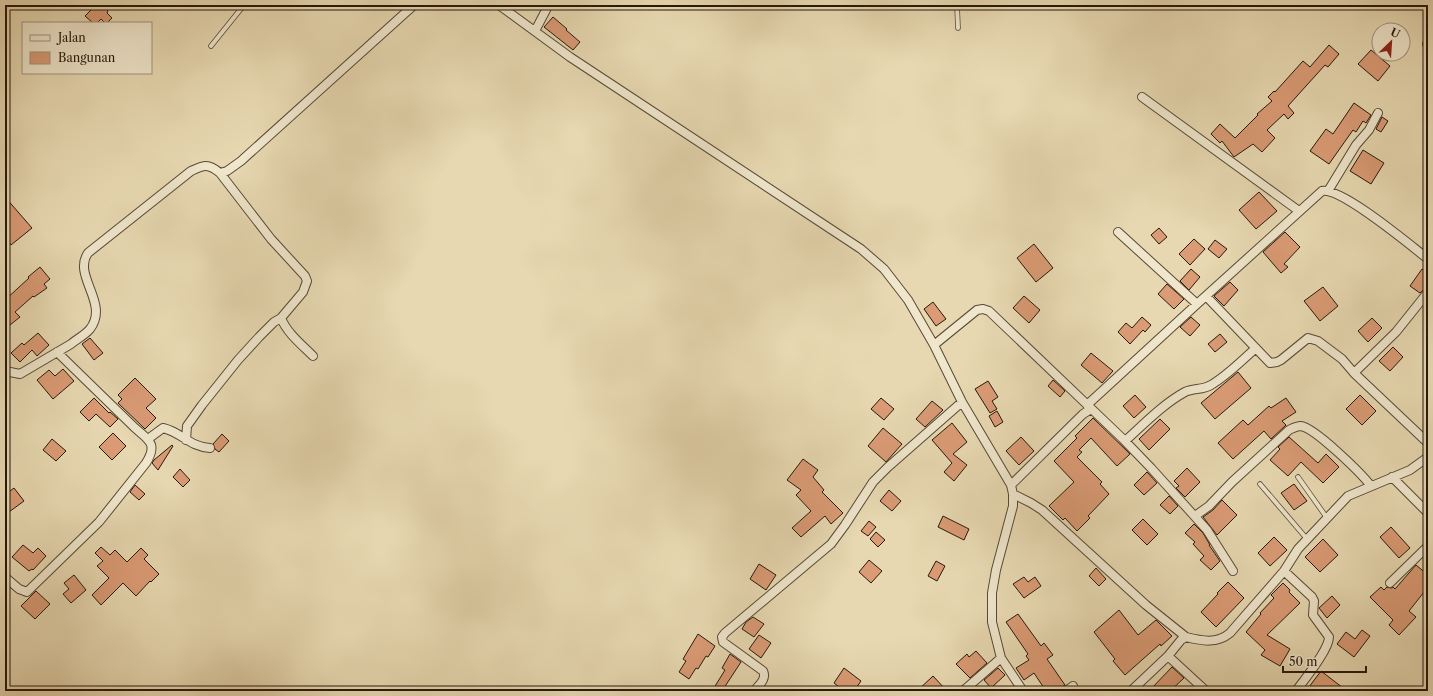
<svg xmlns="http://www.w3.org/2000/svg" width="1433" height="696" font-family="'Libre Caslon Text',serif">
<style>
.building{fill:#da9b75;stroke:#25190b}
.lines{fill:none;stroke-linecap:round;stroke-linejoin:round}
.lane-casing{stroke:#564934;stroke-width:5.5}
.street-casing{stroke:#564934;stroke-width:10}
.lane{stroke:#efe6cc;stroke-width:4}
.street{stroke:#efe6cc;stroke-width:8}
</style>
<rect width="100%" height="100%" fill="#e7d8b1"/>
<filter id="stains"><feTurbulence type="fractalNoise" baseFrequency=".005" numOctaves="4"/><feColorMatrix values="0 0 0 0 .2 0 0 0 0 .09 0 0 0 0 .02 0 0 0 .5 -.17"/></filter>
<radialGradient id="worn" r=".72"><stop offset=".6" stop-color="#630" stop-opacity="0"/><stop offset="1" stop-color="#630" stop-opacity=".3"/></radialGradient>
<!-- building -->
<path class="building" d="M96 5H102L108 11 107 13 112 18 107 23H105L101 19 97 23H93L85 16Z
M553 17 567 29 566 30 580 42 573 50 544 27Z
M1329 45 1339 54 1328 67 1325 65 1288 106 1294 113 1288 119 1284 114 1267 130 1275 138 1262 152 1253 144 1234 157 1222 141 1220 143 1211 134 1220 124 1235 138 1258 115 1257 114 1272 101 1268 97 1274 91 1275 92 1303 61 1310 67Z
M1371 50 1390 66 1378 81 1358 64Z
M1354 103 1371 115 1366 123 1363 121 1356 132 1353 130 1329 164 1310 151 1326 129 1333 134Z
M1382 117 1388 121 1381 132 1376 129Z
M1363 150 1384 163 1371 184 1350 171Z
M1259 192 1277 211 1256 229 1239 210Z
M5 197 32 228 11 245 9 242 5 246Z
M1159 228 1167 237 1159 244 1151 235Z
M1285 232 1300 247 1284 264 1288 267 1281 273 1263 252Z
M1194 239 1205 249 1190 265 1179 254Z
M1215 240 1227 249 1219 258 1208 249Z
M1034 244 1053 268 1036 282 1017 258Z
M40 267 50 279 44 284 47 288 34 297 33 296 15 312 20 317 5 329V300L29 278 28 277Z
M1191 269 1200 277 1189 290 1180 281Z
M1422 269 1428 273V286L1420 293 1410 286Z
M1230 282 1238 290 1224 306 1214 296Z
M1167 284 1184 299 1174 309 1158 294Z
M1323 287 1338 306 1320 321 1304 301Z
M1024 296 1040 310 1029 323 1013 308Z
M933 302 946 319 936 326 924 309Z
M1142 317 1151 325 1145 332 1143 330 1130 344 1118 332 1126 323 1132 328Z
M1191 317 1200 325 1190 336 1180 327Z
M1372 318 1382 328 1368 342 1358 331Z
M38 333 49 345 37 356 32 350 20 362 11 353 22 343 24 345Z
M1220 334 1227 342 1215 352 1208 344Z
M90 338 103 353 94 360 82 344Z
M1393 347 1403 357 1390 371 1379 361Z
M1091 353 1113 371 1102 383 1081 365Z
M63 369 74 381 53 399 37 380 49 370 55 376Z
M1238 372 1251 388 1215 419 1201 403Z
M135 378 156 399 146 408 156 418 145 429 118 403 122 399 118 395Z
M1053 380 1065 391 1060 397 1048 386Z
M988 381 998 397 992 401 997 409 990 413 975 389Z
M1135 395 1146 407 1134 418 1123 406Z
M1360 395 1376 411 1362 425 1346 409Z
M94 398 109 413 110 412 118 419 110 427 96 414 89 421 80 412Z
M881 398 894 409 884 420 871 409Z
M1286 398 1296 412 1282 421 1286 425 1271 439 1264 431 1233 459 1218 443 1243 420 1248 425 1269 406 1271 408Z
M932 401 943 410 925 427 916 419Z
M997 411 1003 422 995 427 989 416Z
M1093 418 1130 454 1117 466 1091 438 1079 450 1082 452 1077 457 1102 482 1100 484 1109 494 1088 516 1090 518 1077 531 1065 518 1063 520 1049 506 1074 482 1054 461 1077 438 1075 436Z
M1160 419 1170 429 1149 450 1139 439Z
M952 423 967 442 953 454 967 465 954 481 944 472 952 463 932 440Z
M883 428 902 444 886 462 868 446Z
M113 433 126 446 112 460 99 447Z
M222 434 229 441 219 452 215 449 213 444Z
M1021 437 1034 451 1019 465 1006 451Z
M1289 437 1318 463 1326 454 1339 467 1323 483 1301 462 1288 476 1270 460 1280 449 1278 447Z
M52 439 66 451 56 461 43 450Z
M172 445 173 446 158 470 152 463 154 460Z
M803 459 818 470 813 477 824 490 822 492 843 513 831 524 825 516 801 537 792 528 811 511 796 495 801 490 787 480Z
M1187 468 1200 482 1185 497 1176 488 1179 486 1174 481Z
M180 469 190 480 183 487 173 477Z
M1147 472 1157 483 1144 495 1134 485Z
M5 484 10 491 14 488 24 501 9 512 5 506Z
M1294 484 1307 501 1294 510 1281 493Z
M135 485 145 494 139 500 130 492Z
M889 490 901 501 892 511 880 501Z
M1169 496 1178 506 1170 514 1160 505Z
M1222 500 1237 515 1217 535 1203 517 1213 510Z
M943 516 969 529 964 540 938 527Z
M1143 519 1158 534 1147 545 1132 530Z
M869 521 876 527 868 536 861 531Z
M1194 524 1203 533 1210 545H1209L1220 561 1211 570 1200 560 1204 556 1193 544 1195 542 1185 533Z
M1391 527 1410 548 1399 558 1380 537Z
M876 532 885 540 878 547 870 539Z
M1274 537 1287 550 1270 566 1258 553Z
M1323 539 1338 555 1320 572 1305 557Z
M23 545 33 553 38 548 46 556 33 570 32 569 29 571 12 557Z
M101 547 110 555 115 550 127 562 141 548 148 555 144 559 159 574 151 582 150 581 136 596 123 583 101 605 92 595 109 578 97 566 103 561 95 553Z
M869 560 882 571 871 583 859 572Z
M936 561 945 566 937 581 928 576Z
M759 564 776 575 766 590 750 579Z
M1416 565 1428 575V587L1409 611 1416 617 1399 635 1389 625 1393 620 1370 597 1381 587 1384 590 1387 587 1391 588 1393 587 1395 589Z
M1096 568 1106 579 1099 586 1089 576Z
M74 575 86 590 71 603 63 594 69 589 64 583Z
M1024 577 1028 582 1035 577 1041 586 1024 598 1013 584Z
M1228 582 1244 598 1216 627 1201 612 1218 594 1217 593Z
M1283 583 1290 590 1289 592 1300 603 1267 635 1290 649 1280 666 1261 655 1265 650 1246 632 1261 614 1260 613 1274 598 1271 595Z
M36 591 50 604 35 619 21 606Z
M1332 596 1340 605 1327 618 1319 608Z
M1119 610 1138 635 1156 620 1172 636 1161 646 1160 644 1125 675 1113 661 1115 659 1094 632Z
M1018 614 1041 646 1044 643 1053 655 1047 659 1065 685 1055 691H1046L1034 673 1024 680 1016 668 1029 660 1026 656 1028 654 1006 622Z
M753 617 764 624 754 637 742 629 746 622Z
M1362 630 1370 636 1354 657 1337 644 1346 632 1355 639Z
M698 634 715 646 708 657 706 656 698 669 696 668 689 679 679 672 686 661 683 659Z
M759 635 771 643 761 658 749 649Z
M976 651 987 663 970 678 956 664 967 654 969 657Z
M730 654 741 662 722 691H712L725 670 722 668Z
M1172 667 1184 678 1170 691H1149Z
M844 668 861 681 854 691H844L834 683Z
M998 668 1005 675 991 688 984 680Z
M1321 671 1347 691H1314L1309 687Z
M933 676 947 691H917Z"/>
<g class="lines">
<defs>
<path id="lane" d="M957 5 958 28
M211 46 244 5
M1298 477 1327 518
M1260 484 1307 539"/>
<path id="street" d="M499 5 570 57 861 249 884 269 908 300 934 345 962 402 1011 485 1013 494V506L996 570 992 593V622L1001 658 1023 691
M535 31 546 10 548 5
M1427 44H1428
M1142 97 1299 211
M220 173 271 239 305 276 307 281 303 292 281 318C287 333 302 345 313 356
M1328 191 1356 145 1369 130 1378 113
M1118 232 1197 304
M1206 296 1270 363 1277 362 1281 360 1308 338 1318 341 1342 359 1354 373 1428 443
M934 345 977 310 983 309 989 311 1122 438 1151 468 1207 530 1233 571
M5 371 20 374C37 364 54 354 71 344 77 339 85 335 90 329 110 303 72 276 88 253L191 171C204 165 208 163 220 173L227 171 241 161 414 5
M1354 373 1396 332 1428 292
M1087 405 1197 304 1322 191C1341 187 1410 245 1428 259
M148 439 163 428C181 432 190 447 210 448
M186 440 187 426 202 405 238 360 259 337 274 322 281 318
M1125 441C1144 424 1163 404 1185 392 1193 388 1203 390 1211 385 1228 375 1241 361 1256 348
M1392 477 1428 513
M1011 485 1083 414 1091 409
M1013 494 1031 503 1042 510 1146 605 1186 637
M1195 516 1209 506 1232 482 1289 430C1293 428 1296 426 1301 426 1315 428 1361 473 1371 486
M1284 571 1312 597 1314 601 1313 615 1329 637C1329 650 1304 680 1296 691
M5 577 19 589 27 592 99 522 146 463C158 444 149 440 135 428L57 352
M1390 583 1428 546
M1168 656 1206 691
M754 691C759 685 767 679 763 671L723 642 722 637 725 633 831 544 845 525 873 482 888 467 962 402
M963 691 1001 658
M1066 691 1073 686
M1131 691 1168 656 1181 640 1186 637C1202 641 1217 644 1230 633L1284 571 1298 549 1348 496 1410 470 1428 457"/>
</defs>
<!-- lane casing -->
<use href="#lane" class="lane-casing"/>
<!-- street casing -->
<use href="#street" class="street-casing"/>
<!-- lane -->
<use href="#lane" class="lane"/>
<!-- street -->
<use href="#street" class="street"/>
</g>
<!-- margin -->
<rect width="1433" height="696" fill="none" stroke="#e7d8b1" stroke-width="20"/>
<rect x="6" y="6" width="1421" height="684" fill="none" stroke="#25190b" stroke-width="2"/>
<rect x="10" y="10" width="1413" height="676" fill="none" stroke="#25190b"/>
<!-- legend -->
<rect x="22" y="22" width="130" height="52" fill="#efe6cc" stroke="#9e947f"/>
<rect x="30" y="35" width="20" height="6" fill="#efe6cc" stroke="#9e947f"/>
<text x="58" y="42" font-size="12" fill="#25190b">Jalan</text>
<rect x="30" y="52" width="20" height="12" fill="#da9b75" stroke="#9e947f"/>
<text x="58" y="62" font-size="12" fill="#25190b">Bangunan</text>
<!-- north arrow -->
<g transform="translate(1391 42) rotate(25)"><circle r="19" fill="#efe6cc" stroke="#9e947f"/>
<path d="M0-3L7 15L0 10L-7 15Z" fill="#8f2418"/>
<text y="-6" font-size="11" font-weight="bold" text-anchor="middle" fill="#25190b">U</text>
</g>
<!-- scale -->
<path d="M1283 666v6h83v-6" fill="none" stroke="#25190b" stroke-width="2"/>
<text x="1289" y="666" font-size="12" fill="#25190b" stroke="#efe6cc" stroke-width="3" paint-order="stroke">50 m</text>
<rect width="100%" height="100%" filter="url(#stains)"/>
<rect width="100%" height="100%" fill="url(#worn)"/>
</svg>
